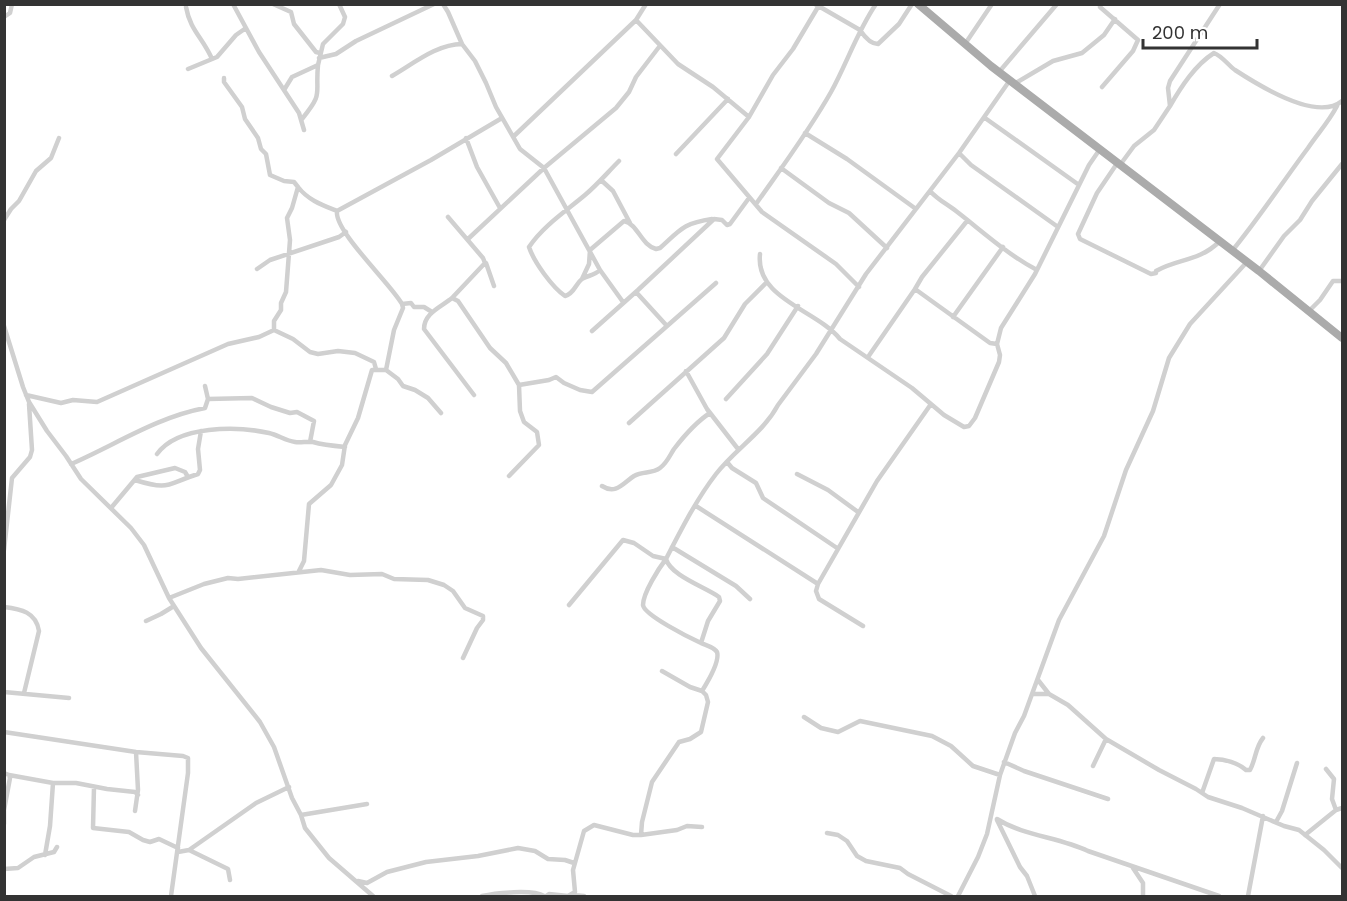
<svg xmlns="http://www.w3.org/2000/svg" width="1347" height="901" font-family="Poppins,sans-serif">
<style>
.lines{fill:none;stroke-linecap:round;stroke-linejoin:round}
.minor{stroke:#d0d0d0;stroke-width:4.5}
.primary{stroke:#ababab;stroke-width:8}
</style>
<rect width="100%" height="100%" fill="#fff"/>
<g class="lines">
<!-- minor -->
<path class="minor" d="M233 4 259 52 299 113 304 130
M273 4 291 12 294 24 316 52 320 53
M443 4 448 12 462 44 475 61 486 83 496 107 520 149 544 168 600 270 623 302
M815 4 860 30C864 36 871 44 878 44L899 24 912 4
M186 7C190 30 203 38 212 59
M818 7 793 49 773 75 749 117 717 159 762 212 836 264 859 287
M1100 7 1138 40 1133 51 1102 87
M4 17 10 13 12 4
M636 20 678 64 713 87 749 117
M965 44 992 4
M319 58 336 54 356 41 434 4
M188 69 217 57 236 35 246 28
M999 72 1057 4
M392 76C413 64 437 44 462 44
M224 78V82L242 107 245 119 258 138 261 149 266 154 270 175 284 181 294 182 298 187 292 208 287 218 290 240 286 292 281 303V310L274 321V330
M1014 84 1053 61 1082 53 1104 35 1115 19
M284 90 292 77 318 65 323 44 343 24 345 17 339 4
M1170 106C1181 87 1195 65 1214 53 1222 56 1228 65 1235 70 1258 85 1317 122 1342 101
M985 118 1079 185
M302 119C324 92 315 96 318 65
M805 133 847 159 916 209
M514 136 636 20 646 4
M466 138 477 167 500 208
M959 153 971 165 1058 227
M676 154 728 99
M1118 162 1097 193 1078 234 1080 239 1151 274 1156 273V271C1179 258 1198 262 1219 242
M1120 165 1134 146 1154 130 1170 106 1168 88 1170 81 1220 4
M781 168 829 203 849 213 887 248
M601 180 613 191 630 223
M298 187C308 200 322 205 337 211
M930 191C938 200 947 204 956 211 982 231 1008 255 1037 270
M756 204C782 167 809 131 831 92 847 63 857 32 876 4
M448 217 483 258 485 263 452 298
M4 220 11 209 19 201 36 171 51 158 59 138
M967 221 922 277 915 289 990 343 997 344
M468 239 544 168 616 108 629 92 636 77 659 47
M1232 251C1259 218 1282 183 1308 148 1318 133 1328 123 1337 106
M760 254C755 299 817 310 840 339L912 388 944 415 964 427 969 426 975 418 999 362 1000 355 997 344 1001 328 1035 274 1089 165 1100 149
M486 263 494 286
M257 269 270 260 339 237 346 232
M600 270C594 276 588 275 582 279 575 284 575 293 565 296 552 287 534 262 529 247 543 226 566 211 585 195 597 185 608 172 619 161
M1259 271 1284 236 1300 220 1312 201 1342 164
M582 279 589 264 590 250 624 221C638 224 641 245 656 249L660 248C681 229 684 223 712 219
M636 292 667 326
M402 304 411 303 414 307H424L432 312
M1309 311 1320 300 1333 281H1342
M953 317 1003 247
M4 326 23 387 29 402 47 431 66 456 81 479 131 528 144 545 169 598 201 648 260 722 274 747 292 798 301 815 305 828 329 858 373 896
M592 331 638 290 714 219 722 220 727 225 730 224 749 198
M868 357 915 289
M686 371 707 409 738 449
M205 386 208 399 252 398 271 407 290 413 297 412 314 421 310 442
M26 395 61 403 73 400 97 402 228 344 259 337 274 330 293 339 310 352 318 354 338 351 355 353 374 362 376 369
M474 395 424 329C424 313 441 307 452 298L458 301 490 348 506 363 519 385 549 380 556 377 564 383 580 390 592 392 716 283
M726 399 767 354 798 306
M441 413 428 398 415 390 403 386 398 379 386 370 394 330 403 308 402 304C391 284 334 231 337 211L431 160 502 118
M629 423 724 338 745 304 767 282
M157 454C178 425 237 426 269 433 278 435 286 441 295 442 301 443 307 441 313 442 323 445 334 446 345 447
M727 462 732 468 756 483 763 498 837 548
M71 464C115 445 157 417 205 408L208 399
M797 474 828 490 858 512
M509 476 539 445 537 432 524 422 520 411 519 385
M135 480C170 491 166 484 198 474L200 470 198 449 201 431
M602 486C616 495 623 483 634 476 643 471 652 474 660 468 667 463 670 455 674 449 684 436 696 422 710 413
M696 506 818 584
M111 508 137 477 175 468 185 472 188 477
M672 547 736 586 750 599
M4 550 12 478 30 457 32 450 29 404
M299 571 304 561 309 504 331 485 342 465 345 445 358 418 372 370H386
M169 598 204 584 228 578 238 579 321 570 350 575 382 574 394 579 428 580 444 585 453 591 465 608 483 616V620L477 628 463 658
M569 605 623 540 634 543 653 556 666 559C681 530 696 500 716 474 735 449 763 433 778 405L816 354 866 274 959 153 1010 80
M4 607C21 609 36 612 39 631L24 693
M146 621 161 614 174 606
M863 626 819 599 816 591 818 584 877 481 931 404
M701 643 708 621 720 601 719 597C705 587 671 576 666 559 659 568 643 593 643 605 644 615 690 638 701 643 705 645 714 647 717 652 720 661 707 683 702 691
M1038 680 1049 694 1068 705 1106 739 1159 770 1196 789 1208 797 1242 808 1284 826 1299 830 1324 850 1342 868
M4 692 69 698
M1032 694H1049
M804 717 821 728 838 732 860 721 932 736 951 746 973 766 1000 775
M4 732 136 752 183 756 188 758V773L171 896
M1004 762 1024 771 1108 799
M1093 766 1106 739
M1326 769 1334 779 1332 799 1336 810
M4 773 9 775 10 778 4 810
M9 775 53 783H76L107 789 135 792 138 795
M94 787 93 828 129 832 143 840 150 842 159 839 178 848
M1202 793 1214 759C1225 759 1238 763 1246 770H1250C1256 759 1255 748 1263 738
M4 811V824
M135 811 138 790 136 752
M301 815 367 804
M997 819C1024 836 1059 837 1088 851L1219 896
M997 820 1020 867 1027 876 1035 896
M1276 822 1282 811 1297 763
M827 833 838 835 847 841 857 856 866 861 900 868 908 874 951 896
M641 835 642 822 652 782 679 742 690 739 701 732 708 702 706 695 702 691 690 687 662 671
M1305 835 1336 810 1342 808
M189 850 256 803 289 787
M178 852 189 850 228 869 230 880
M45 855 50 826 53 783
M1133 868 1143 883V896
M4 869 18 868 34 857 54 852 57 847
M358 881 367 883 387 872 426 862 478 856 518 848 535 851 548 859 565 860 574 863
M573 895 584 896
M482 896C495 893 533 889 544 896
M546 896 549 894 568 896 575 892 573 870 584 831 594 825 633 835H641L677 830 687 826 702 827
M958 896 978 857 987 834 1000 775 1015 733 1024 716 1059 620 1104 536 1126 470 1153 411 1169 358 1190 324 1246 263
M1248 896 1263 816"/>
<!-- primary -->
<path class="primary" d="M918 4 991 66 1259 271 1342 338"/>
</g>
<!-- border -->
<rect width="1347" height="901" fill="none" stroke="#333333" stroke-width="12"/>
<!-- scale -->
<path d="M1143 39v9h114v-9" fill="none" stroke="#333333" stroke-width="3"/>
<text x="1152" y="39" font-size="18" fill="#333333" stroke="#ffffff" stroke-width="4.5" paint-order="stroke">200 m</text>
</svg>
